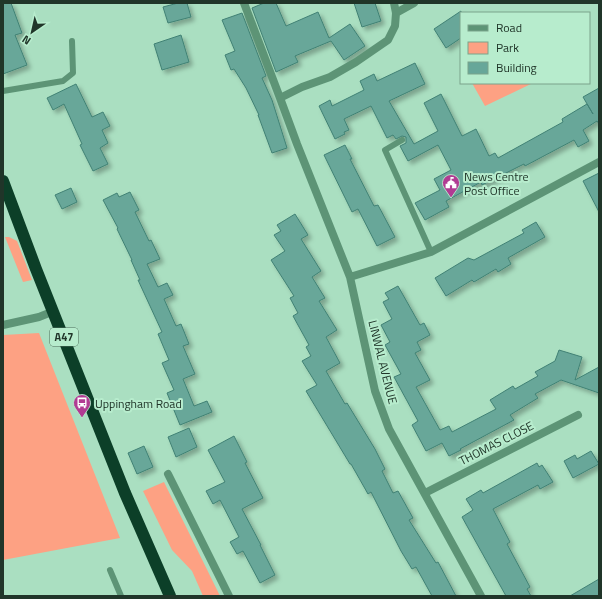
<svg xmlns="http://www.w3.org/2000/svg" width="602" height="599" font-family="'Titillium Web',sans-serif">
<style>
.green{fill:#fda183}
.building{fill:#67a799;stroke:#418174;filter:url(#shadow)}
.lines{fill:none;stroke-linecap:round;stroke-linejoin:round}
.lane{stroke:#5d9476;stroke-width:6}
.street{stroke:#5d9476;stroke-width:8}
.highway{stroke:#0c3f28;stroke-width:12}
.labels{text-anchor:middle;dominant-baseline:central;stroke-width:4;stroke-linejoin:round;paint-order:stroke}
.shield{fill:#b7eccd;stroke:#4d6c5a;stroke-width:1}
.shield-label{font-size:11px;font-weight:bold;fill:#203529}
.poi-label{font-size:12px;fill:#203529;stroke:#b7eccd;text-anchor:start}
.street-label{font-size:12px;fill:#203529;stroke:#b7eccd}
</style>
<defs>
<filter id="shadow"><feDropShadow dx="3.5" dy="3.5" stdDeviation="2" flood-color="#0004"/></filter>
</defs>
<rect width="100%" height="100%" fill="#aadfc1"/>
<!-- green -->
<path class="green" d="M472 83H533L485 106Z
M5 237H9L17 241 32 280 23 282Z
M39 333 120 538 3 560V335Z
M164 482 220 596H203L192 571 172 550 143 491Z"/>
<!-- building -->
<path class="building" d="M3 3H11L22 33 15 35 27 65 3 74Z
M178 3H187L191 17 168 23 163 7Z
M264 3H276L286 26 318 12 329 38 350 24 365 46 344 60 331 41 295 56 298 62 276 72 252 8Z
M354 3H375L381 21 362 27Z
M461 11V38L446 48 434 29Z
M242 13 266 76 262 78 272 100 287 148 272 153 258 115H259L246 88 234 69 231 70 225 55 235 51 222 20Z
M181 35 189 62 162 70 154 44Z
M415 63 425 84 389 101 414 144 438 131 424 103 441 94 462 136 476 129 489 156 495 153 498 158 563 122 562 119 587 104 593 114 583 97 599 88V124L597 121 583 130 589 141 578 147 574 140 525 166 524 164 482 185 481 182 446 201 449 207 425 220 415 203 440 190 434 179 451 170 438 145 408 161 400 146 406 143V137L402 136 396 139 393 135 387 138 371 106 344 119 349 130 344 132 345 134 335 139 319 106 330 100 332 106 364 90 360 81 374 74 377 81Z
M76 84 92 117 103 112 110 126 102 130 108 143 100 148 108 164 93 171 80 145 82 144 64 104 53 110 47 98Z
M345 145 352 159H350L374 206 378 205 395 237 377 246 358 209 352 212 324 155Z
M599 173V212L583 181Z
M71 188 77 202 62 209 55 195Z
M130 192 139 210 135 212 149 241 151 240 160 259 147 264 158 287 167 283 173 295 164 299 176 326 181 324 189 344 183 346 195 374 183 379 194 406 207 401 212 412 180 425 167 393 174 390 162 363 169 360 158 334 162 332 138 280H140L131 260H132L117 229 118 228 103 200 117 193 119 197Z
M295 214 308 235 301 239 321 271 312 277 325 298 319 301 337 330 326 337 340 363 326 371 345 404 347 403 375 449 385 469 382 471 393 493 398 491 413 518 409 520 436 563 438 562 456 596H432L416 567 412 569 401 551 371 492 368 494 351 464H350L306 391 317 385 302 361 311 356 306 347 309 345 293 316 298 313 290 298 294 296 271 260 285 251 274 235 281 231 277 225Z
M536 222 545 237 508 258 511 264 498 272 496 269 474 282 472 280 446 296 435 278 468 258 474 260 524 233 522 230Z
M398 286 420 325 424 323 430 335 417 342 421 350 415 353 430 380 416 387 440 430 449 426 452 432 496 409 490 400 513 386 515 389 538 376 535 372 555 361 559 350 582 357 575 380 599 367V393L561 380 535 394 538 398 510 415 514 420 460 449 461 450 449 456 442 443 426 451 412 425 418 421 394 377 401 374 385 345 390 342 381 325 392 319 383 302 389 299 385 293Z
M189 428 197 447 176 457 168 437Z
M234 436 247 462 245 463 263 498 242 509 261 545H260L275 575 260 583 243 551 237 554 230 542 239 537 220 500 213 504 206 491 225 482 208 450Z
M144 446 153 467 137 474 128 453Z
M591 451 599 464 573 478 564 461 575 455 577 459Z
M537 463 539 467 542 465 553 482 540 489 538 485 493 509 510 542 507 544 530 587 527 589 531 596H506L462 517 473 510 466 499 481 490 483 493Z
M599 579V596H570Z"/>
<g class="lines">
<!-- lane -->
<path class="lane" d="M3 91 63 81 73 73 72 41
M402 140 385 150 431 252
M110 570 121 596"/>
<!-- street -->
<path class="street" d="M244 3 280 98 302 87 330 77 356 62 388 40 395 26 396 13 394 3
M396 13 414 3
M280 98 297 144 350 277 375 391 389 429 481 596
M350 277 431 252 599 162
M3 325 39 317 54 311
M168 474 229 596
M425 493 578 415"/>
<!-- highway -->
<path class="highway" d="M3 181 36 269 125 493 170 596"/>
</g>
<!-- icons -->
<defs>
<symbol id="civic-pin" viewBox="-11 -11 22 30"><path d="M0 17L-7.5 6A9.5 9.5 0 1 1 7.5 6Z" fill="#b13b93" stroke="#b7eccd"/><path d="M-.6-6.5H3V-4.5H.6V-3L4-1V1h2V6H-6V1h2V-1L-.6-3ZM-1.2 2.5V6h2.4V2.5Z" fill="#fff"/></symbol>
<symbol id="bus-pin" viewBox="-11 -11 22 30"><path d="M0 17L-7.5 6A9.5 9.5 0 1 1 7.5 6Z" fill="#b13b93" stroke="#b7eccd"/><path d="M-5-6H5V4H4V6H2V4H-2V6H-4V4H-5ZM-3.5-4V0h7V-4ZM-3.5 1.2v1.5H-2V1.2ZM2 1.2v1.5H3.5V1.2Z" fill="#fff"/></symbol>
</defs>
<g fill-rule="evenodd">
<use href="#civic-pin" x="441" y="173" width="20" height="27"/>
<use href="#bus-pin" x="72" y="393" width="20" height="27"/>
</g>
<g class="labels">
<!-- shield labels -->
<rect class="shield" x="50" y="328" width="28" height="18" rx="3"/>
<g class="shield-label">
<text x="64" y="337">A47</text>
</g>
<!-- poi labels -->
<g class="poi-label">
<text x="464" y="176">News Centre<tspan x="464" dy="14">Post Office</tspan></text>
<text x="95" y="403">Uppingham Road</text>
</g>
<!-- street labels -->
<g class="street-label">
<text transform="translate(383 362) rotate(76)">LINWAL AVENUE</text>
<text transform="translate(496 443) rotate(-27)">THOMAS CLOSE</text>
</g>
</g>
<!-- border -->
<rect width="602" height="599" fill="none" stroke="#203529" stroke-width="8"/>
<!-- legend -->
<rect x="460" y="12" width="130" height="72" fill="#b7eccd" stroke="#7ba38b"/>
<rect x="468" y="25" width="20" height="6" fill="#5d9476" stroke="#7ba38b"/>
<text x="496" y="32" font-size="12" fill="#203529">Road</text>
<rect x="468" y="42" width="20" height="12" fill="#fda183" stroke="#7ba38b"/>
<text x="496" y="52" font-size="12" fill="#203529">Park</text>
<rect x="468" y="62" width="20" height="12" fill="#67a799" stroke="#7ba38b"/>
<text x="496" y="72" font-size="12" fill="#203529">Building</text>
<!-- north arrow -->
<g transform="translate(32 32) rotate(214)" stroke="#b7eccd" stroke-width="3" paint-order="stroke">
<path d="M0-3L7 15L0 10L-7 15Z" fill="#203529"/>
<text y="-6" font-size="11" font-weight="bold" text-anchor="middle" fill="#203529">N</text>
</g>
</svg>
